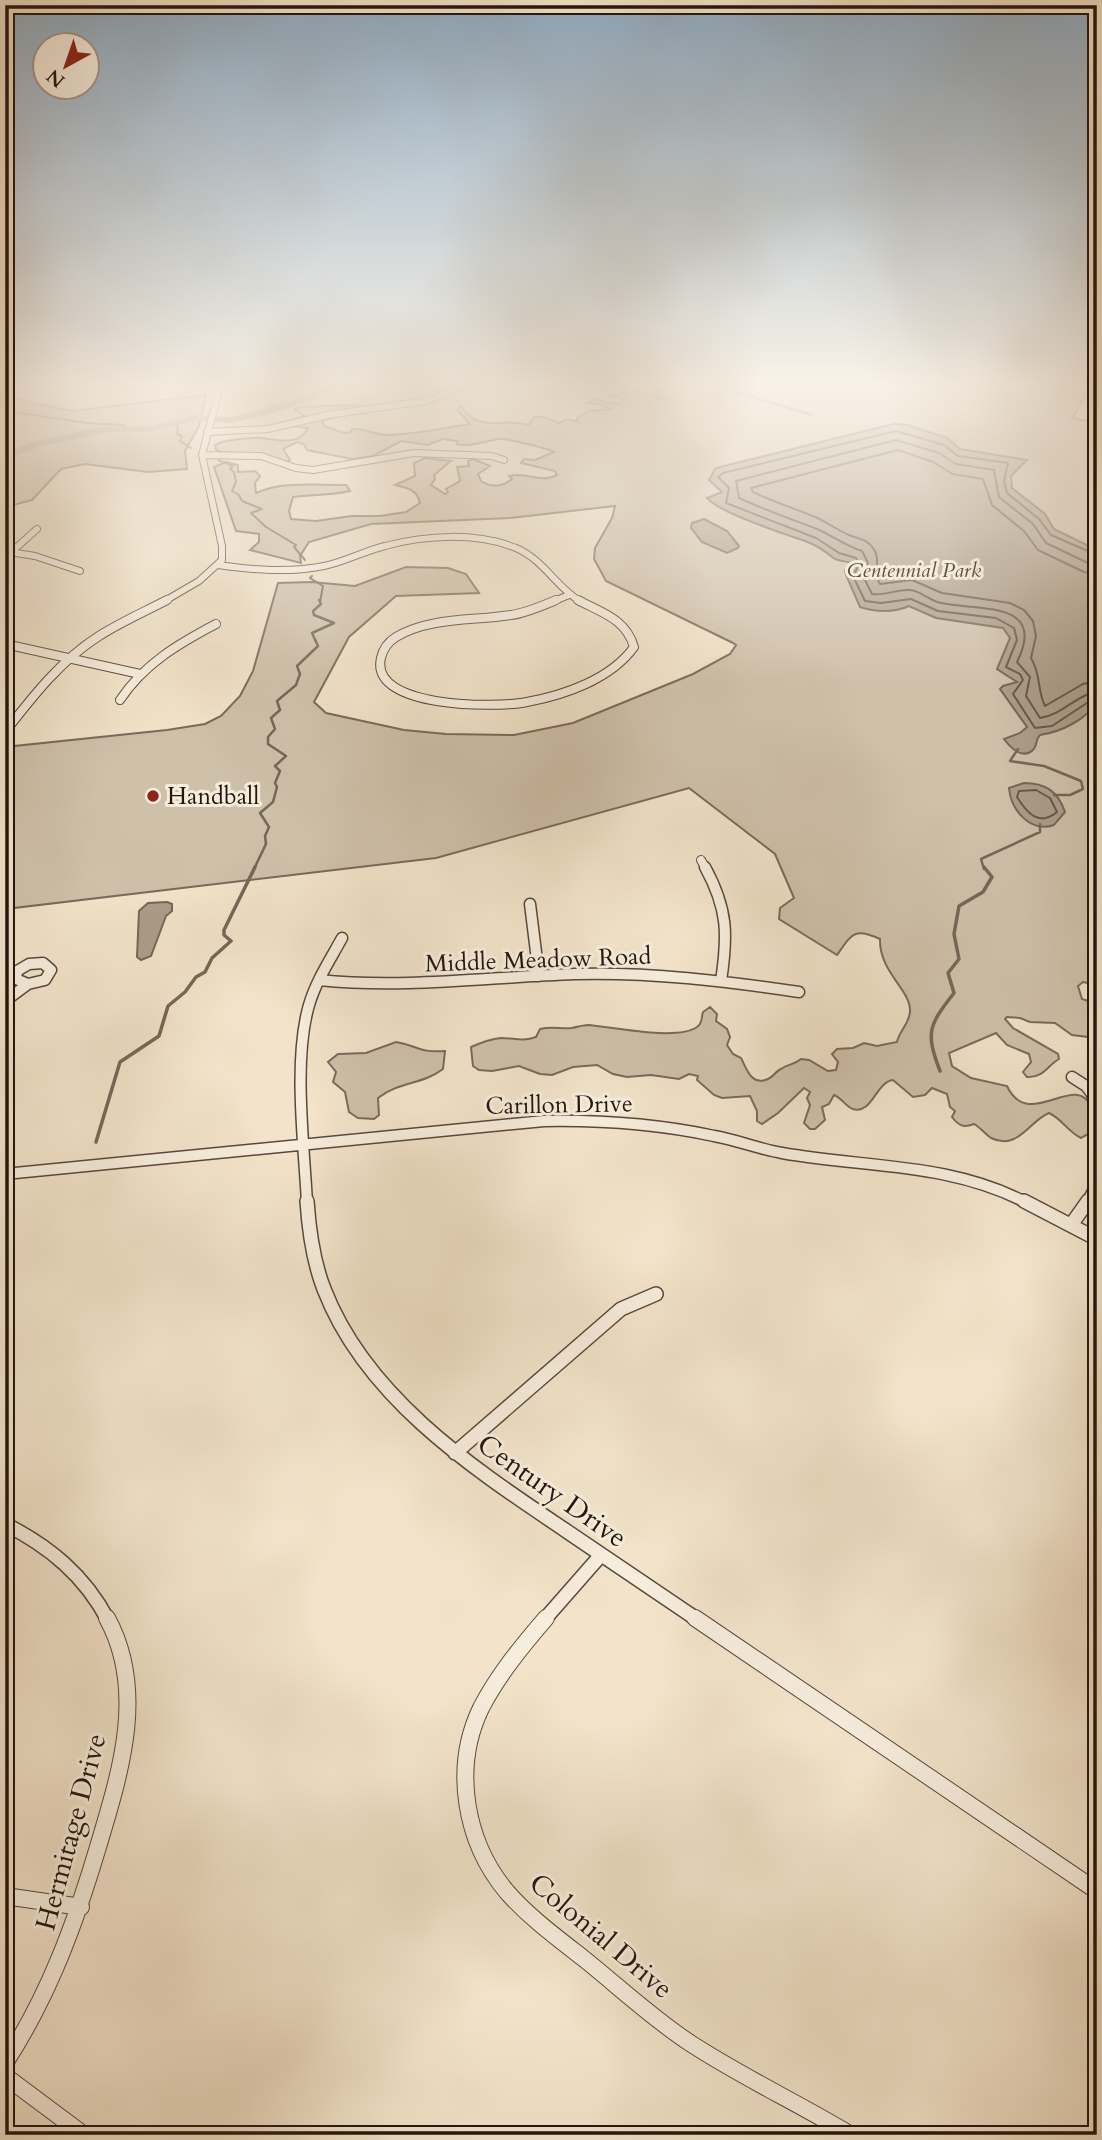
<svg xmlns="http://www.w3.org/2000/svg" width="1102" height="2140" font-family="Cardo,serif">
<style>
.green{fill:#cfc0aa;stroke:#7a6a5c;stroke-width:2}
.water{fill:#ac9d8a;stroke:#766758;stroke-width:2}
.lines{fill:none;stroke-linecap:round;stroke-linejoin:round}
.shore{stroke:#68594c;stroke-width:2}
.stream-far2{stroke:#766758;stroke-width:2}
.stream-far1{stroke:#766758;stroke-width:2.5}
.stream{stroke:#766758;stroke-width:3.5}
.river{fill:#ac9d8a;fill-rule:evenodd}
.minor-far4-casing{stroke:#58483c;stroke-width:8}
.minor-far3-casing{stroke:#58483c;stroke-width:10}
.minor-far2-casing{stroke:#58483c;stroke-width:13}
.minor-far1-casing{stroke:#58483c;stroke-width:16}
.minor-casing{stroke:#58483c;stroke-width:18}
.minor-far4{stroke:#f7eddd;stroke-width:6}
.minor-far3{stroke:#f7eddd;stroke-width:8}
.minor-far2{stroke:#f7eddd;stroke-width:10}
.minor-far1{stroke:#f7eddd;stroke-width:13}
.minor{stroke:#f7eddd;stroke-width:16}
.poi-dot{fill:#8f2418;stroke:#f7eddd;stroke-width:2.5}
.labels{text-anchor:middle;dominant-baseline:central;stroke-width:6;stroke-linejoin:round;paint-order:stroke}
.far-park-label{font-size:21px;font-style:italic;fill:#605144;stroke:#f7eddd}
.poi-label{font-size:24px;fill:#24150d;stroke:#f7eddd;text-anchor:start}
.street-label{font-size:24px;fill:#24150d;stroke:#f7eddd}
.near-street-label{font-size:28px;fill:#24150d;stroke:#f7eddd}
</style>
<rect width="100%" height="100%" fill="#f2e3ca"/>
<filter id="stains"><feTurbulence type="fractalNoise" baseFrequency=".00286" numOctaves="4"/><feColorMatrix values="0 0 0 0 .2 0 0 0 0 .09 0 0 0 0 .02 0 0 0 .5 -.17"/></filter>
<radialGradient id="worn" r=".72"><stop offset=".6" stop-color="#630" stop-opacity="0"/><stop offset="1" stop-color="#630" stop-opacity=".3"/></radialGradient>
<!-- green -->
<path class="green" d="M655 387H1091L1072 418 1097 423V985L1083 982 1078 986 1082 999 1097 1004V1038L1072 1035 1055 1023 1030 1022 1020 1018 1007 1017 1005 1019 1013 1028 1058 1054 1059 1059C1047 1066 1043 1078 1027 1077L1023 1072 1031 1062 1029 1054 1007 1045 996 1033 949 1053 952 1066 971 1078 1007 1086C1029 1133 1076 1069 1092 1108L1088 1120 1092 1132 1081 1138C1068 1132 1061 1118 1049 1113 1029 1121 1018 1151 991 1138 985 1134 981 1128 974 1124 963 1128 959 1126 952 1117L955 1111 950 1107 947 1094 932 1088 925 1095 913 1097 893 1080C876 1082 872 1115 853 1109 846 1107 842 1098 834 1095L829 1104 822 1107 825 1120 815 1129H810L804 1123 810 1105 807 1098 810 1092 804 1088 778 1113 762 1124 757 1121V1111L750 1096 722 1098 714 1095 697 1080 698 1076 689 1074 679 1079 651 1075 627 1077 613 1074 597 1065 573 1067 552 1075 540 1074 519 1066 492 1071 479 1070 473 1066 471 1047C480 1043 490 1039 501 1038 514 1038 523 1042 536 1037L540 1029C552 1026 561 1029 572 1028 578 1027 583 1025 588 1025 613 1027 677 1041 697 1027 703 1023 701 1018 703 1012L710 1007 717 1014 716 1021 727 1029 730 1037 727 1045 733 1054 741 1058C746 1067 751 1087 768 1079 773 1077 776 1071 781 1069 788 1064 794 1065 801 1059L809 1060 828 1071 836 1070 838 1062 832 1054 837 1049 853 1048 864 1043 877 1046 897 1042C899 1031 910 1023 910 1011 911 990 879 972 880 939 854 927 852 934 837 955L779 919 780 908 794 898 775 854 689 788 436 858 5 909V747L167 730 205 724 221 716 240 696 253 671 278 583 312 582 355 586 406 567 448 568 466 574 479 593 396 596 349 637 314 702 326 713 404 730 446 734 514 735 573 723 693 674 730 654 736 645 731 642 606 581 594 559 595 548 612 518 615 506 510 518 371 524 309 542 300 556 301 563 250 550 259 542V534L236 531 214 467 226 462 238 465V472L255 471 260 476 255 483 256 493C282 481 317 485 346 485L350 491C331 496 313 494 293 497L289 511 291 519 316 521 352 516H380L406 512 420 503C417 489 407 488 395 485L415 476 414 463 425 458 451 461 434 475 435 479 431 485 445 494 448 492 446 489 460 481 457 467 469 466 468 461 473 459 490 466 478 474 481 481C492 488 502 487 512 479L509 476C526 471 540 484 557 475L555 471 521 463 524 459 535 460 554 452C549 449 506 438 501 439 488 440 469 448 457 444V441L443 439 428 445 401 441 373 456 352 459 307 450 304 444 297 442 283 449 290 460 288 462 260 454 221 452 216 450 215 445C225 439 241 439 252 438 270 436 297 450 308 428L291 426 286 422 304 416 295 409 300 407 355 405 362 408 322 421 324 426 344 433 351 432 352 429C366 428 373 435 388 435 416 434 443 428 470 424L457 410 461 406C480 435 502 416 529 425L534 417H544L559 423 567 419 578 422 577 418 588 411 611 409 600 404H585L597 399 604 402 621 404V400L628 399 610 396C619 392 633 390 644 393 653 395 656 400 666 397L655 394 659 391Z
M206 395 199 426 185 451 187 469 148 472 85 464 61 469 32 500 5 507V397L72 411Z
M396 1042C419 1046 419 1053 445 1051L443 1069C422 1085 400 1081 378 1098L379 1115 374 1119 358 1118 349 1112 345 1092 333 1082 336 1072 328 1062 338 1054 366 1053Z"/>
<!-- water -->
<path class="water" d="M894 424 908 425 947 438 960 449 1027 460 1011 476 1012 488 1045 514 1054 529 1097 550V701C1087 720 1060 732 1040 735 1035 740 1038 745 1033 750 1022 760 1010 747 1004 739L1020 733 1027 727 1000 689 1003 686 1017 682 997 669 1010 638 1003 628 936 618 909 606C894 613 875 612 860 607L846 575 845 570 853 563C847 561 837 562 832 557 825 551 816 545 805 541 785 534 719 513 707 498L722 492 709 480 715 469 720 467Z
M704 519 727 531 739 546 738 548 727 553 702 542 691 528 692 523Z
M1024 783C1045 783 1058 791 1065 812L1054 825C1031 833 1011 811 1009 788Z
M167 902 172 904V911L166 916 151 956 141 960 137 957 139 911 148 903Z"/>
<g class="lines">
<!-- shore -->
<path class="shore" d="M1097 555 1051 535 1039 519 1007 493 1004 481 1008 463 958 456 944 445 896 431 723 473 718 477 729 488 726 503 816 538 839 553 856 558 859 565 853 576 865 601 881 603 911 599 938 611 996 618 1014 628 1017 640 1006 667 1020 674 1023 680 1013 694 1035 728 1052 726 1090 701 1097 700
M1097 564 1088 563 1046 543 1033 524 999 497 994 470 956 464 939 453 896 440 736 481 739 498C765 510 791 519 817 529 833 536 846 546 862 551L868 563 864 578 872 594C885 596 897 589 910 590 921 591 930 601 941 603 978 611 1048 600 1017 662L1030 677 1026 696 1040 718C1062 715 1075 696 1097 691
M1097 575 1084 572 1038 550 1024 531 992 505 983 479 953 474 933 462 898 450 751 488 753 492C773 502 794 508 815 517 827 522 837 530 849 535 858 539 867 539 873 548 882 559 872 572 880 584L912 580 942 593 1010 603 1024 610 1033 621 1036 636 1031 658C1041 674 1037 690 1045 706L1083 684 1097 681
M1036 790 1050 798 1057 812C1039 827 1027 813 1017 797L1019 791Z"/>
<!-- stream-far2 -->
<path class="stream-far2" d="M731 387 736 392 812 415
M5 411 87 423 124 425 123 428
M174 422 178 428 177 434 182 436 180 441 191 448
M218 460 233 466 230 469 234 472 236 482 232 491 239 495 242 501 262 509 251 513 266 527 296 545 294 547 305 560
M312 576 310 578 323 586 320 602"/>
<!-- stream-far1 -->
<path class="stream-far1" d="M1018 749 1010 761 1044 766 1081 781 1083 789 1070 795H1054
M254 869 266 844 265 836 269 827 260 813 273 802 277 787 275 783 280 771 275 766 286 756 268 744V737L275 729 271 718 280 710 277 701 296 685 300 674 297 666 318 646 312 633 334 623 314 615 313 611 321 604 319 600
M984 869 981 859 1040 832V824"/>
<!-- stream -->
<path class="stream" d="M940 1071C925 1032 929 1025 954 993L948 973 959 959 954 934 959 906 983 892 992 877 984 867
M96 1142 120 1062 159 1036 168 1006 185 992 196 977 205 972 212 958 231 941 224 935V930L255 867"/>
<!-- river -->
<path class="river" d="M322 387H336L313 401 255 418 231 423 194 421 150 432H107L38 447 5 460V453L31 442 107 426H150L194 415 231 417 305 397Z"/>
<defs>
<path id="minor-far4" d="M207 432 268 429 328 415 425 401 462 387
M202 455 261 456 296 468 313 470 414 453 492 456 504 460
M10 552 35 556 80 571
M8 555 37 529
M218 565C253 570 289 573 324 566 345 562 364 551 385 546 426 535 476 532 516 548 544 560 556 587 581 602
M163 602 199 581 222 560V546L202 455 220 387
M552 602 569 595"/>
<path id="minor-far3" d="M556 600C542 606 526 613 511 615 474 621 429 617 396 637 388 642 383 649 381 658 369 709 498 708 527 702 565 695 611 679 634 647 626 619 602 613 578 600
M5 644 140 674
M120 700C144 664 178 644 216 624
M5 732C33 696 61 660 99 636 121 622 144 612 167 600
M701 860 706 869"/>
<path id="minor-far2" d="M705 867C728 909 728 935 721 981
M530 904 539 976
M43 963 51 970 45 980 28 984 16 979 17 971 29 964Z
M319 980C405 989 489 977 575 974 650 972 725 981 799 992
M5 1001 28 984
M1072 1077 1086 1086 1097 1101
M5 1174 544 1121C602 1120 657 1124 714 1136 737 1140 759 1149 782 1153 865 1168 949 1162 1027 1203
M307 1203C304 1144 293 1060 309 1005 316 981 330 960 342 938
M1087 1203 1097 1183"/>
<path id="minor-far1" d="M307 1201C309 1231 313 1261 324 1289 366 1398 473 1468 565 1530 610 1560 654 1590 698 1620
M1024 1201 1097 1239
M1071 1225 1088 1201
M455 1453 621 1309 656 1294
M5 1524C50 1547 84 1575 108 1620
M544 1620 601 1555"/>
<path id="minor" d="M546 1618C522 1646 498 1675 481 1708 452 1768 465 1842 507 1892 529 1917 556 1937 583 1958 618 1986 652 2018 690 2043 742 2077 798 2103 851 2135
M695 1618 1097 1891
M5 1896 81 1907
M5 2063C49 1995 75 1924 98 1847 120 1773 147 1691 107 1618
M5 2076 84 2135"/>
</defs>
<!-- minor-far4 casing -->
<use href="#minor-far4" class="minor-far4-casing"/>
<!-- minor-far3 casing -->
<use href="#minor-far3" class="minor-far3-casing"/>
<!-- minor-far2 casing -->
<use href="#minor-far2" class="minor-far2-casing"/>
<!-- minor-far1 casing -->
<use href="#minor-far1" class="minor-far1-casing"/>
<!-- minor casing -->
<use href="#minor" class="minor-casing"/>
<!-- minor-far4 -->
<use href="#minor-far4" class="minor-far4"/>
<!-- minor-far3 -->
<use href="#minor-far3" class="minor-far3"/>
<!-- minor-far2 -->
<use href="#minor-far2" class="minor-far2"/>
<!-- minor-far1 -->
<use href="#minor-far1" class="minor-far1"/>
<!-- minor -->
<use href="#minor" class="minor"/>
</g>
<!-- sky -->
<linearGradient id="sky" x2="0" y2="1"><stop stop-color="#90abc2"/><stop offset="0.56" stop-color="#f9f2e7"/><stop offset="1" stop-color="#f9f2e7" stop-opacity="0"/></linearGradient>
<rect width="1102" height="687" fill="url(#sky)"/>
<!-- markers -->
<circle class="poi-dot" cx="153" cy="796" r="7"/>
<g class="labels">
<!-- far-park labels -->
<g class="far-park-label">
<text x="914" y="570">Centennial Park</text>
</g>
<!-- poi labels -->
<g class="poi-label">
<text x="167" y="796">Handball</text>
</g>
<!-- street labels -->
<g class="street-label">
<text transform="translate(538 960) rotate(-2)">Middle Meadow Road</text>
<text transform="translate(559 1105) rotate(-1)">Carillon Drive</text>
</g>
<!-- near-street labels -->
<g class="near-street-label">
<text transform="translate(552 1491) rotate(35)">Century Drive</text>
<text transform="translate(71 1832) rotate(-75)">Hermitage Drive</text>
<text transform="translate(601 1936) rotate(40)">Colonial Drive</text>
</g>
</g>
<!-- margin -->
<rect width="1102" height="2140" fill="none" stroke="#f2e3ca" stroke-width="28"/>
<rect x="7" y="7" width="1088" height="2126" fill="none" stroke="#24150d" stroke-width="3.5"/>
<rect x="14" y="14" width="1074" height="2112" fill="none" stroke="#24150d" stroke-width="2"/>
<!-- north arrow -->
<g transform="translate(66 66) rotate(220)"><circle r="33" fill="#f7eddd" stroke="#a3978a" stroke-width="2"/>
<path d="M0-5L12 26L0 18L-12 26Z" fill="#8f2418"/>
<text y="-10" font-size="19" font-weight="bold" text-anchor="middle" fill="#24150d">N</text>
</g>
<rect width="100%" height="100%" filter="url(#stains)"/>
<rect width="100%" height="100%" fill="url(#worn)"/>
</svg>
